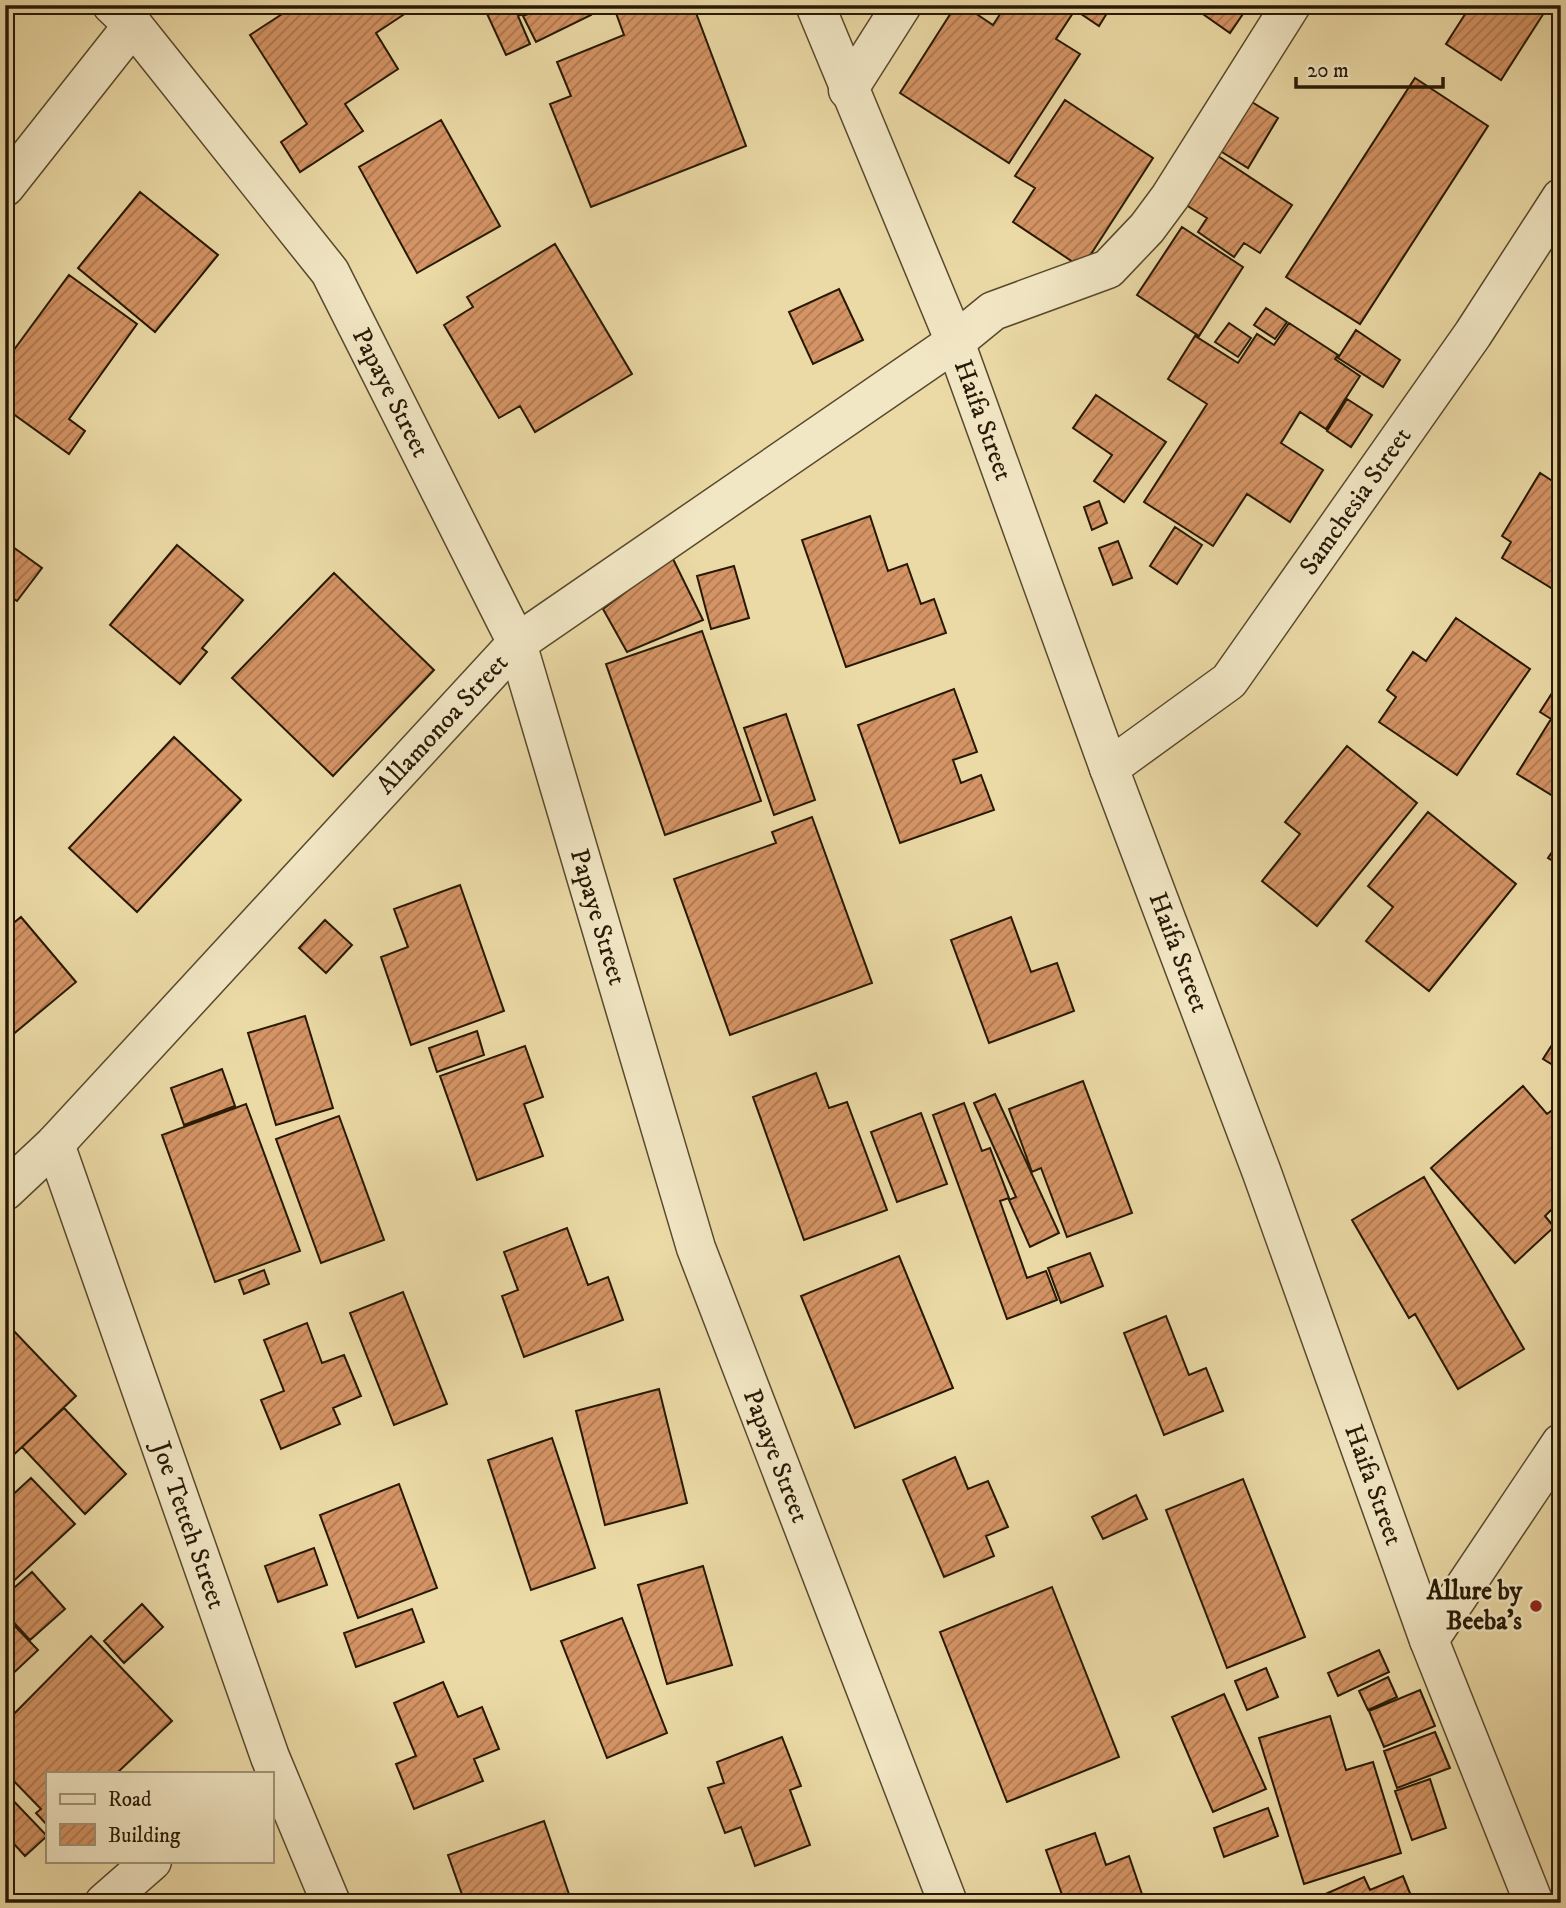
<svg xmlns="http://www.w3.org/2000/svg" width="1566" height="1908" font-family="'IM FELL DW Pica',serif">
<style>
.building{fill:url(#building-hatch);stroke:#271905;stroke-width:2}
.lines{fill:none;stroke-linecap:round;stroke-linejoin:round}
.street-casing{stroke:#58492d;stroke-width:41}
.street{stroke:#f2e7c5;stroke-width:38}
.poi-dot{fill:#8f2418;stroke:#f2e7c5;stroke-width:2.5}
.labels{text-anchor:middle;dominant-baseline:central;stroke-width:5;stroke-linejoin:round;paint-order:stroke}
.street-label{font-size:26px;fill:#271905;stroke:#f2e7c5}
.poi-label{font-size:26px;font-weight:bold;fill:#271905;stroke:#f2e7c5;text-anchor:end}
</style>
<defs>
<pattern id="building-hatch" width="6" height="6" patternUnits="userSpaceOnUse" patternTransform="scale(1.75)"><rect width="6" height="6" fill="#d59465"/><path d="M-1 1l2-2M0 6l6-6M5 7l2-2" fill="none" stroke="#ad7851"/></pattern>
</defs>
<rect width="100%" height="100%" fill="#ebdaa6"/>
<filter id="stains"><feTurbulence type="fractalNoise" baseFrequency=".00286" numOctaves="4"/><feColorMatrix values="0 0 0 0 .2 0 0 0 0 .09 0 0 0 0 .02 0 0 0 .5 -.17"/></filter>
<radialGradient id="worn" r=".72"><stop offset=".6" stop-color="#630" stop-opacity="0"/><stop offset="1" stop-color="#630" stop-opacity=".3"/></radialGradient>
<!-- building -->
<path class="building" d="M296 5H405L409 11 376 33 398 69 345 104 363 131 300 172 281 142 307 124 250 35Z
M483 5H527L530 11 518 16 530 44 506 55Z
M535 5H587L591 15 536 42 523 16 533 12 531 8Z
M634 5H693L746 146 591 207 550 104 571 96 557 62 624 35 616 13Z
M956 5H963L993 25 1006 5H1112L1099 26 1075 10 1056 39 1080 54 1009 163 900 93Z
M1190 5H1249L1230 33Z
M1471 5H1549L1501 80 1446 44Z
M1415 78 1488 126 1360 324 1286 277Z
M1247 99 1278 118 1248 168 1217 149Z
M1065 100 1153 158 1082 268 1013 222 1035 188 1015 176Z
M441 120 500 226 417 273 359 167Z
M1218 156 1292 205 1260 253 1244 243 1234 257 1198 232 1207 218 1186 205Z
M140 192 218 255 155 332 78 268Z
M1182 227 1243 267 1199 336 1137 295Z
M555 244 632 374 535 432 520 406 499 418 444 325 473 307 467 297Z
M69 275 137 324 69 419 85 431 69 454 5 408V362Z
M839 289 863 340 813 364 789 312Z
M1266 308 1287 322 1275 339 1254 325Z
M1229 323 1251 338 1238 357 1215 342Z
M1289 323 1338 355 1335 359 1360 376 1326 429 1300 412 1281 443 1323 470 1290 522 1247 494 1213 546 1144 502 1207 404 1168 379 1195 336 1238 363 1257 334 1274 345Z
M1356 330 1400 360 1383 387 1338 358Z
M1096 395 1166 442 1124 502 1094 481 1112 455 1073 428Z
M1347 399 1372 415 1351 447 1327 431Z
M1561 472V594L1502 558 1511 542 1502 536 1540 473 1554 482Z
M1099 501 1107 523 1092 530 1084 507Z
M870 516 888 571 907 564 921 604 934 599 946 633 846 667 802 540Z
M1175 527 1202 545 1177 584 1150 566Z
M1118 541 1132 578 1113 585 1099 548Z
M177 545 243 600 202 648 207 652 180 684 110 625Z
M13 547 42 568 17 601 5 593V557Z
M672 557 703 620 627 652 603 609Z
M734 566 749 618 711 629 697 576Z
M334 573 434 670 333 776 232 678Z
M1456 618 1530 669 1457 775 1379 722 1396 697 1387 690 1413 652 1426 661Z
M702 631 761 801 665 835 606 664Z
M1561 679V801L1517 774 1551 719 1540 712Z
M954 689 977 752 953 760 961 783 981 775 994 810 900 843 858 725Z
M786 714 815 800 774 815 744 728Z
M174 737 241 800 137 912 69 848Z
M1347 746 1417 803 1317 926 1262 881 1300 834 1285 822Z
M1428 812 1516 884 1429 991 1366 941 1393 907 1368 886Z
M812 817 872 983 730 1035 674 879 776 843 772 832Z
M1561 839V866L1548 858Z
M460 885 504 1011 411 1045 381 957 408 947 394 909Z
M21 917 76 982 5 1041V930Z
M1011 917 1031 972 1057 963 1074 1011 989 1043 951 940Z
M325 920 352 945 326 973 299 948Z
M305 1016 333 1108 276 1125 248 1033Z
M477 1031 484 1055 437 1072 429 1048Z
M1561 1031V1070L1543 1059Z
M525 1046 543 1097 524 1104 543 1156 477 1180 440 1076Z
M222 1069 235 1106 184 1125 171 1088Z
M816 1073 829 1108 847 1102 887 1210 804 1240 753 1097Z
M1083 1081 1132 1213 1067 1237 1041 1168 1032 1172 1009 1109Z
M1523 1086 1547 1114 1555 1108 1561 1114V1215L1557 1217 1551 1210 1545 1216 1554 1227 1515 1263 1431 1168Z
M995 1094 1059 1233 1030 1247 1009 1200 1016 1197 974 1103Z
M964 1103 982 1151 990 1148 1009 1198 1000 1201 1027 1278 1046 1271 1057 1300 1007 1319 933 1115Z
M246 1104 300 1251 215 1282 162 1135Z
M921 1113 947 1184 897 1202 871 1132Z
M339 1116 384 1240 321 1263 276 1139Z
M1424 1177 1524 1349 1458 1389 1415 1314 1409 1318 1352 1220Z
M567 1228 588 1285 608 1277 623 1320 524 1357 502 1296 518 1290 504 1252Z
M1090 1253 1103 1286 1061 1303 1048 1268Z
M899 1256 953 1388 855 1428 801 1296Z
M264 1270 269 1284 244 1294 239 1280Z
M403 1292 447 1404 394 1425 350 1313Z
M1166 1316 1189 1375 1206 1368 1223 1411 1164 1435 1124 1333Z
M307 1323 322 1363 344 1355 361 1396 333 1408 340 1424 281 1449 261 1400 284 1391 264 1340Z
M11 1328 76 1396 5 1463V1334Z
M659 1389 687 1503 605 1525 576 1411Z
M64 1408 126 1474 85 1514 22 1447Z
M552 1438 595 1568 531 1590 488 1460Z
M955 1457 968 1489 988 1481 1008 1527 986 1536 994 1556 944 1577 903 1480Z
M31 1478 75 1524 5 1589V1502Z
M1243 1479 1305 1637 1227 1668 1166 1510Z
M399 1484 437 1588 358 1618 320 1515Z
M1136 1495 1147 1519 1103 1539 1092 1517Z
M314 1548 327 1585 278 1602 265 1566Z
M703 1566 732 1665 667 1684 638 1585Z
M32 1572 65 1609 30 1640 5 1613V1596Z
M1052 1587 1119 1757 1007 1802 940 1632Z
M142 1604 163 1627 124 1663 104 1641Z
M412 1609 424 1642 356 1667 344 1633Z
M5 1616 38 1650 5 1681Z
M622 1618 667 1733 607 1758 561 1641Z
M91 1636 172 1721 117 1773H47V1825L36 1813 41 1809 5 1772V1723Z
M1379 1650 1389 1672 1338 1696 1328 1673Z
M1266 1668 1278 1697 1247 1710 1235 1681Z
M1388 1677 1397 1697 1368 1710 1359 1691Z
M443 1682 458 1717 482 1707 499 1749 474 1759 483 1781 414 1809 396 1764 416 1756 394 1703Z
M1420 1690 1435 1726 1384 1747 1369 1711Z
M1224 1694 1266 1789 1213 1812 1172 1717Z
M1330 1716 1346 1770 1373 1762 1401 1853 1304 1884 1259 1738Z
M1435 1732 1450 1768 1397 1788 1384 1751Z
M782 1737 801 1786 790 1790 810 1845 755 1866 741 1827 725 1833 708 1788 724 1783 717 1762Z
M1430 1779 1446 1828 1412 1840 1395 1791Z
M5 1792 47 1836 25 1856 5 1834Z
M1268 1808 1278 1836 1224 1857 1214 1828Z
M544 1821 572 1903H465L448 1855Z
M1095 1833 1106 1865 1129 1856 1144 1900 1065 1903 1046 1850Z
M1403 1876 1414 1903H1316L1314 1899 1364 1877 1370 1890Z"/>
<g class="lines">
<defs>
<g id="street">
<path id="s1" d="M112 5 133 25 330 272 517 643 696 1248 948 1903"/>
<path id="s2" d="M815 5 955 342 1109 768 1262 1173 1429 1640 1534 1903"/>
<path d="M848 90 902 5"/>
<path d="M5 187 133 25"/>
<path id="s3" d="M1109 768 1229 681 1473 334 1561 198"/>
<path id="s4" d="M55 1144 270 1757 331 1903"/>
<path id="s5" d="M5 1191 55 1144 517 643 955 342 993 311 1108 269 1147 228 1170 197 1291 5"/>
<path d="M1429 1640 1561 1443"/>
<path d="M104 1903 152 1861"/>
</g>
</defs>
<!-- street casing -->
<use href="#street" class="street-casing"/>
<!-- street -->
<use href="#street" class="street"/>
</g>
<!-- markers -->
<circle class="poi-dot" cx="1536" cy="1606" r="7"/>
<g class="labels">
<!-- street labels -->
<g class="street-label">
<text stroke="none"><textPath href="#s1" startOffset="480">Papaye Street</textPath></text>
<text stroke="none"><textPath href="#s2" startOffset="448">Haifa Street</textPath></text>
<text stroke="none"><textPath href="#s3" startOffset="368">Samchesia Street</textPath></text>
<text stroke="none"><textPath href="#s5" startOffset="640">Allamonoa Street</textPath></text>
<text stroke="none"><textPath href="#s1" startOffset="1046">Papaye Street</textPath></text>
<text stroke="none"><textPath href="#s2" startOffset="1015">Haifa Street</textPath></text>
<text stroke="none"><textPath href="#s1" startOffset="1614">Papaye Street</textPath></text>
<text stroke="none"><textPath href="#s2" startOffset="1582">Haifa Street</textPath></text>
<text stroke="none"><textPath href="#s4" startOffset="404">Joe Tetteh Street</textPath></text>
</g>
<!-- poi labels -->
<g class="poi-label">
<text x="1522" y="1591">Allure by<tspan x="1522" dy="30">Beeba's</tspan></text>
</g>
</g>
<!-- margin -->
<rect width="1566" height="1908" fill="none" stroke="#ebdaa6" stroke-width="28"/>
<rect x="7" y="7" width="1552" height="1894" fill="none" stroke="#271905" stroke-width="3.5"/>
<rect x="14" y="14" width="1538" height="1880" fill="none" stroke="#271905" stroke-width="2"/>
<!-- legend -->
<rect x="46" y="1772" width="228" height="91" fill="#f2e7c5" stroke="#a19578" stroke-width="2"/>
<rect x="60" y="1794" width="35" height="10" fill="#f2e7c5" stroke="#a19578" stroke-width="2"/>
<text x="108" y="1806" font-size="21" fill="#271905">Road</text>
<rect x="60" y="1824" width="35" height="21" fill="url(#building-hatch)" stroke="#a19578" stroke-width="2"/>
<text x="108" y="1842" font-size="21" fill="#271905">Building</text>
<!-- scale -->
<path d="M1296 77v10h147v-10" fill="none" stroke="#271905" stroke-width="3.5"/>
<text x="1307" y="77" font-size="21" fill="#271905" stroke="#f2e7c5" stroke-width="5" paint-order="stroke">20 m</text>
<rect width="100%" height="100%" filter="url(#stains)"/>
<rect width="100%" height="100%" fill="url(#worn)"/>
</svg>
